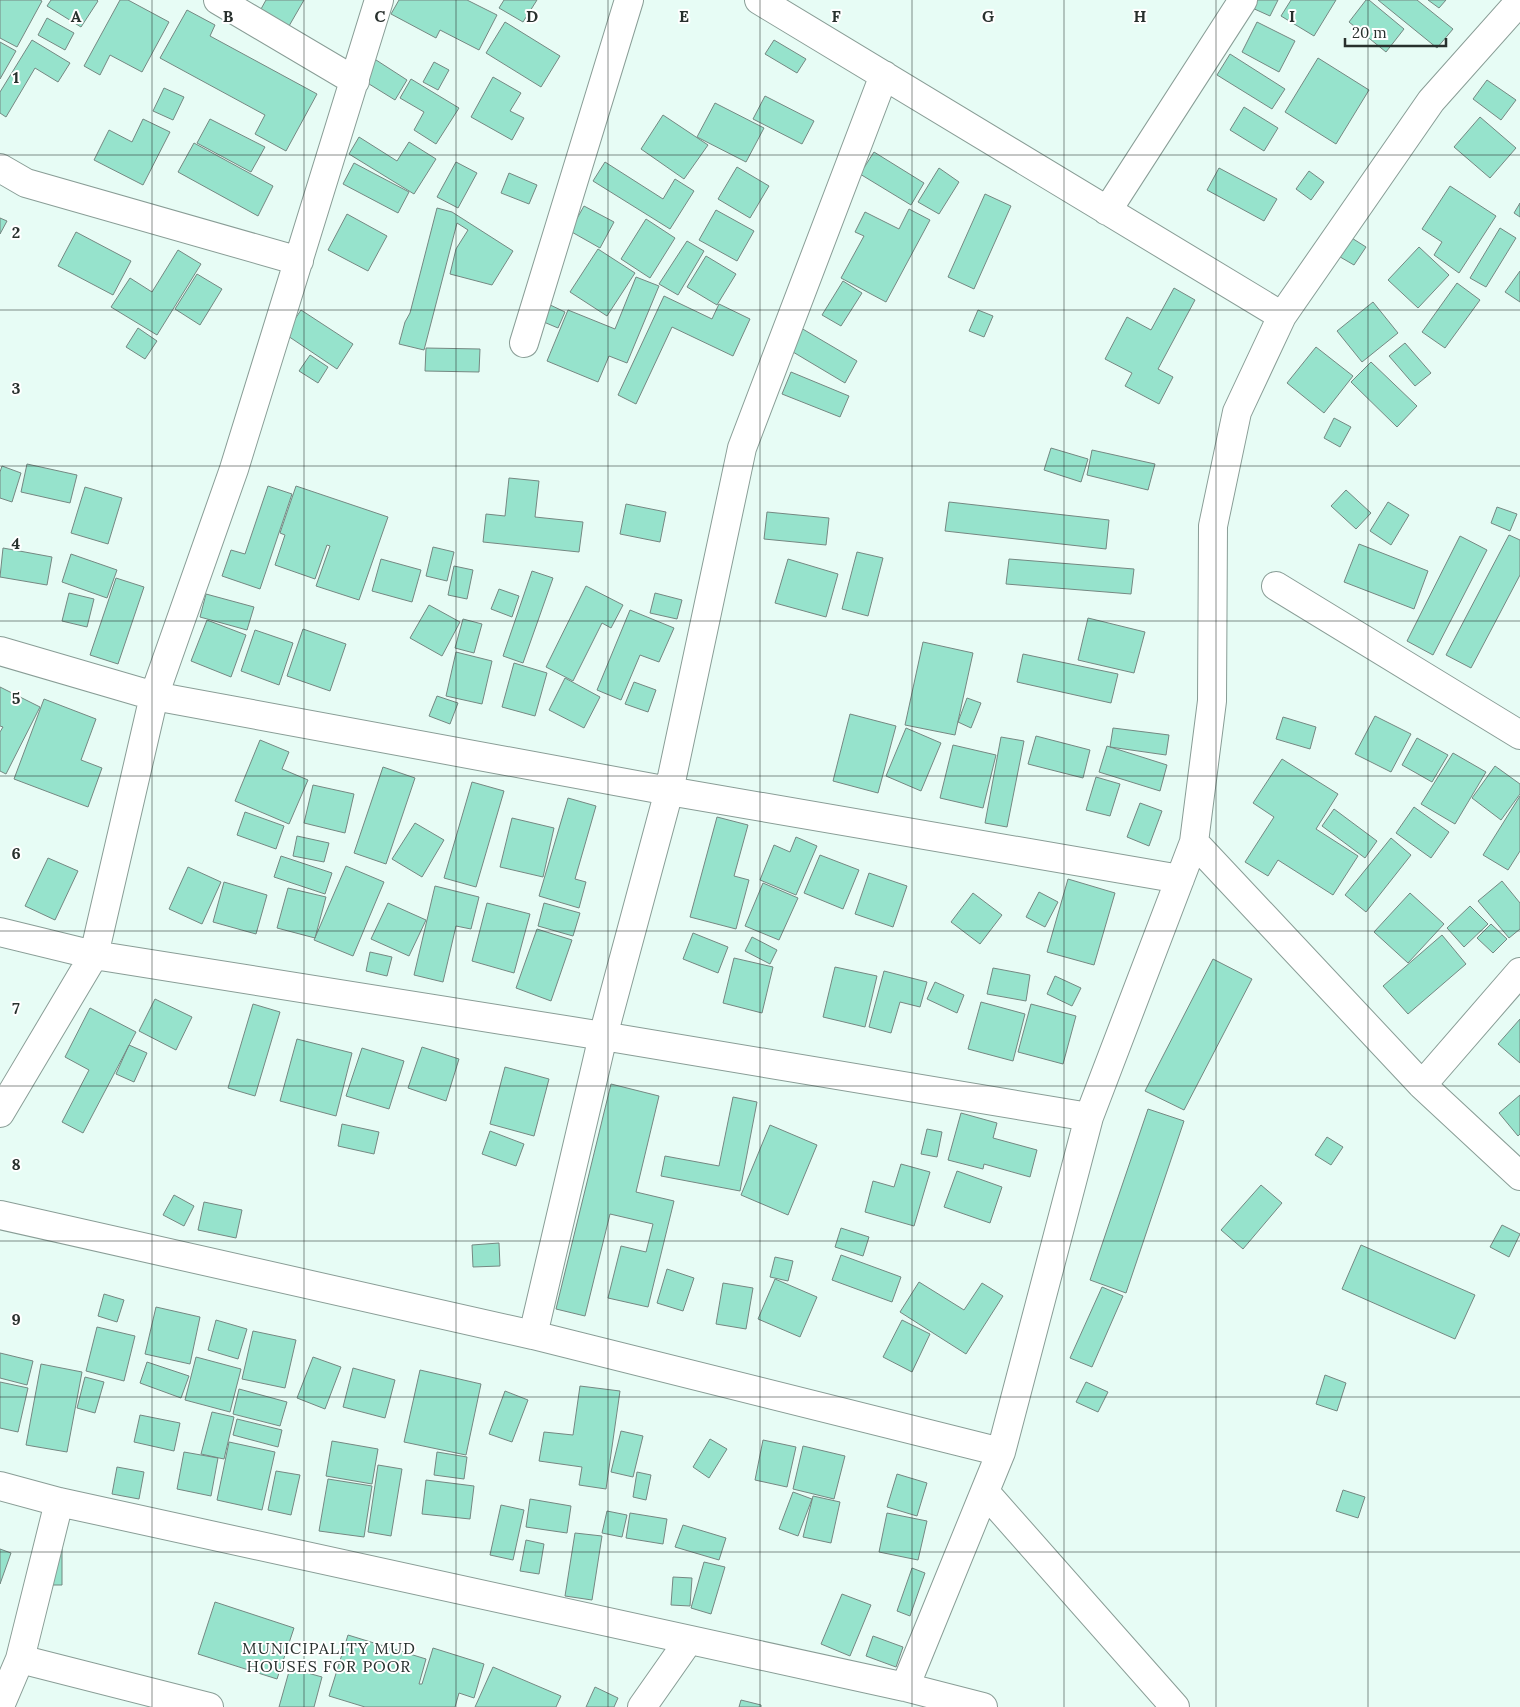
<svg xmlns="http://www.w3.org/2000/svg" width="1520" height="1707" font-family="Lora,serif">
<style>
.building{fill:#96e3cc;stroke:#758882}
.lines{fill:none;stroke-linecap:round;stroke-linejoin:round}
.minor-casing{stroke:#899d96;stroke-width:30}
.minor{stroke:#fff;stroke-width:28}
.grid{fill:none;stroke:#28302d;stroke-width:1;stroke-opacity:0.55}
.labels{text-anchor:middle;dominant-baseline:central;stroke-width:4;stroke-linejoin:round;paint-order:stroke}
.neighbourhood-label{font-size:16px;letter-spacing:1px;fill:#28302d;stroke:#fff}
.grid-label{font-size:16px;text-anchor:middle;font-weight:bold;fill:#28302d;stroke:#fff;stroke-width:4;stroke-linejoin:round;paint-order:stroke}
</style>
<rect width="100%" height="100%" fill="#e7fcf5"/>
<!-- building -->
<path class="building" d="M0 0H40L42 1 17 47 0 38Z
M51 0H97L98 1 81 27 47 6Z
M120 0H128L169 22 142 72 110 55 100 75 84 66Z
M266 0H304L289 26 261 9Z
M399 0H467L497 15 479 50 440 30 436 38 391 14Z
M504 0H537L523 22 499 8Z
M1253 0H1278L1270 16 1250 7Z
M1291 0H1336L1314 36 1281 16Z
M1366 0H1369L1404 29 1386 52 1349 22Z
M1378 0H1417L1453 29 1437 48Z
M1428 0H1446L1439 8Z
M187 10 215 25 210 36 317 94 286 151 255 134 265 115 160 58Z
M47 18 74 33 65 50 38 35Z
M505 22 560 56 541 87 486 53Z
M1257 22 1295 41 1279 72 1242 52Z
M32 40 70 63 58 82 35 68 6 117 0 113V92Z
M774 40 806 59 797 73 765 54Z
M0 42 16 51 0 79Z
M1230 54 1285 89 1272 109 1217 75Z
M373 58 407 80 395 100 361 79Z
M1318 58 1369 90 1336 144 1285 112Z
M434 62 449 70 438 90 423 82Z
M493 77 521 93 510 111 524 118 512 140 471 117Z
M411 79 459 108 436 144 414 130 424 112 400 98Z
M1487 80 1516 100 1501 120 1473 99Z
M164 88 184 97 173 120 153 111Z
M765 96 814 121 802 144 753 119Z
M715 103 764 128 746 162 697 137Z
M1244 107 1278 128 1264 151 1230 130Z
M663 115 708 145 684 179 641 149Z
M1480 117 1516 148 1490 178 1454 147Z
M143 119 170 132 143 185 94 160 109 130 132 142Z
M210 119 265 147 251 172 197 143Z
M359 137 397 161 409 142 436 159 414 194 349 154Z
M194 143 273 186 258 216 178 172Z
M874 152 924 183 911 205 860 174Z
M456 162 477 173 458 208 437 197Z
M605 162 663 199 675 179 694 191 670 229 593 181Z
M354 163 409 192 398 213 343 184Z
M737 167 769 186 750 218 718 199Z
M939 168 959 182 939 214 918 202Z
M1219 168 1277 199 1264 221 1207 190Z
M1309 171 1324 182 1311 200 1296 189Z
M509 173 537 185 529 204 501 193Z
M1450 186 1496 216 1459 273 1434 255 1442 242 1422 229Z
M985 194 1011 206 974 289 948 277Z
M1520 203V217L1514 213Z
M584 206 614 222 600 248 570 231Z
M437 208 452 212 513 251 492 285 450 274 456 249 468 230 457 223 424 350 399 344 405 322 410 313Z
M909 209 930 220 886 302 841 278 864 236 855 232 865 212 899 229Z
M716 210 754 231 737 261 699 240Z
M347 214 387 236 368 271 328 250Z
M0 218 7 221 0 234Z
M646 219 675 238 650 278 621 259Z
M1500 228 1516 238 1486 287 1470 278Z
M76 232 131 261 113 295 58 266Z
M1347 235 1366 247 1354 265 1335 254Z
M687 241 704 251 678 295 659 284Z
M1419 247 1449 275 1418 308 1388 280Z
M598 249 635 273 607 316 570 292Z
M178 250 201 264 157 335 111 307 130 278 152 292Z
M706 256 736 274 717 305 687 287Z
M1520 271V302L1505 292Z
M197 274 222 289 200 325 175 309Z
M636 277 659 286 627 363 609 356 598 382 547 361 568 310 615 329Z
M843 281 862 293 841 326 822 315Z
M1457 283 1480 300 1445 348 1422 332Z
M1174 288 1195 300 1158 369 1173 377 1159 404 1125 386 1132 373 1105 359 1127 317 1151 330Z
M664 296 712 319 719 304 750 319 733 356 672 327 636 404 618 395Z
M1373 302 1398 333 1362 362 1337 331Z
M546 303 565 312 558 328 539 320Z
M301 310 353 344 337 369 285 334Z
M978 310 993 316 984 337 969 331Z
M138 328 157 341 145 359 126 347Z
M801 328 857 361 845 383 788 349Z
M1405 343 1431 373 1415 386 1389 356Z
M1316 347 1353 376 1324 413 1287 383Z
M426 348 480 349 479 372 425 371Z
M310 355 328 367 318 383 299 371Z
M1371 362 1417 406 1397 427 1351 382Z
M791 372 849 396 840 417 782 394Z
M1334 418 1351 427 1340 447 1324 438Z
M1051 448 1088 459 1081 482 1044 470Z
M1092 450 1155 464 1148 490 1087 475Z
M27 464 77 475 70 503 21 492Z
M2 466 21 473 12 502 0 498V472Z
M509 478 539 481 535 517 583 522 579 552 483 542 486 514 505 516Z
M268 486 292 494 260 589 222 576 231 550 245 554Z
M296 486 388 517 359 600 316 586 330 546 327 545 315 579 275 565 285 535 280 533Z
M85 487 122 498 108 544 71 533Z
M1346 490 1371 513 1356 529 1331 506Z
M949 502 1109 520 1106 549 945 531Z
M1388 502 1409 515 1391 545 1370 531Z
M626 504 666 512 660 542 620 534Z
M1497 507 1517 514 1510 531 1491 523Z
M767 512 829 518 826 545 764 539Z
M1509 535 1520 540V575L1471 668 1446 655Z
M1460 536 1487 550 1433 655 1407 641Z
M1359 544 1428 571 1414 609 1344 582Z
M433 547 454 552 447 581 426 576Z
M3 548 52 557 47 585 0 577Z
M857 552 883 558 868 616 842 609Z
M71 554 117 570 107 598 62 582Z
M381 559 421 570 412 602 372 591Z
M788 559 838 574 826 617 775 603Z
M1009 559 1134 569 1131 594 1006 584Z
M454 566 473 570 467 599 448 595Z
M532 571 553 578 523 663 503 656Z
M116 578 144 587 118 664 90 655Z
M586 586 623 605 611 628 602 623 573 681 546 667Z
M499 589 519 596 512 617 491 609Z
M69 593 94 599 87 627 62 621Z
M655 593 682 600 677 619 650 613Z
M206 594 254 607 247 630 200 617Z
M429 605 460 622 442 656 410 638Z
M630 610 674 628 659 662 640 655 621 700 597 690Z
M1088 618 1145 632 1134 673 1078 660Z
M463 619 482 624 474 653 455 648Z
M207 620 246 635 231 677 191 661Z
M303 629 346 644 330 691 287 676Z
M255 630 293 643 279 685 241 671Z
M923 642 973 653 955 735 905 725Z
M456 652 492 661 482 704 446 696Z
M1023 654 1118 674 1111 703 1017 682Z
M514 663 547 673 535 716 502 707Z
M565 678 600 697 584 728 549 710Z
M634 682 656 690 648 712 625 704Z
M0 687 40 707 6 774 0 771V732L3 727 0 726Z
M437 696 458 703 450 724 429 716Z
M967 698 981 703 971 728 958 722Z
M44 699 96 719 81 760 102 768 88 807 14 779Z
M850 714 896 726 878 793 833 781Z
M1375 716 1411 734 1391 772 1355 754Z
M1283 717 1316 727 1310 749 1276 739Z
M906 728 941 743 921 791 886 776Z
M1113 728 1169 735 1166 755 1110 747Z
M1036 736 1090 750 1083 778 1028 764Z
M1001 737 1024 741 1007 827 985 823Z
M1417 738 1448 755 1432 782 1402 765Z
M260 740 289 752 282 769 308 780 289 824 235 801Z
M953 745 996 755 983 808 940 798Z
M1107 746 1167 765 1160 791 1099 772Z
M1453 753 1486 772 1455 824 1421 804Z
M1282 759 1338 794 1316 829 1358 856 1333 895 1278 860 1268 876 1245 862 1274 817 1253 803Z
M1495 766 1520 784V794L1501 820 1472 798Z
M383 767 415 778 386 864 354 853Z
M1096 777 1120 784 1110 816 1086 810Z
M472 782 504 791 476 887 444 878Z
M313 785 354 794 345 833 304 823Z
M1520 796V851L1508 870 1483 855Z
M568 798 596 806 575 879 586 882 579 908 539 896Z
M1140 803 1162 811 1149 846 1127 837Z
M1414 807 1449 832 1431 858 1396 833Z
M1334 809 1377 841 1365 858 1322 826Z
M245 812 284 826 276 849 237 835Z
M717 817 748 825 734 876 749 880 736 929 690 917Z
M512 818 554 828 543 877 500 867Z
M415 823 444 840 422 877 392 859Z
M297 836 329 843 324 862 293 856Z
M796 837 817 846 796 895 760 880 774 845 790 852Z
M1391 838 1411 855 1366 912 1345 895Z
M820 855 859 870 843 909 804 893Z
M281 856 332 873 325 894 274 877Z
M48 858 78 871 55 920 25 906Z
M346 866 384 882 353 956 314 940Z
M188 867 221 882 202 924 169 909Z
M869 873 907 886 893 927 855 914Z
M1068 879 1115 893 1094 965 1047 952Z
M1502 881 1520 903V929L1509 938 1478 901Z
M224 882 267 895 256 934 213 922Z
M763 883 798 898 779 940 745 926Z
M435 886 479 897 471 929 456 926 443 982 414 975Z
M288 888 326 897 315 938 277 928Z
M1039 892 1058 902 1045 927 1026 917Z
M973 893 1002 915 980 944 951 922Z
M1410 893 1444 924 1408 963 1374 932Z
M388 903 426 920 409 956 371 939Z
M487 903 530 914 514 973 472 961Z
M544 903 580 913 573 936 538 926Z
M1470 906 1488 924 1464 947 1447 928Z
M1491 924 1507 939 1493 953 1477 938Z
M537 929 572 940 551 1001 516 988Z
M693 933 728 947 718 973 683 959Z
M1442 935 1466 964 1408 1014 1383 986Z
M752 937 777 950 770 964 745 951Z
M370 952 392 957 387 976 366 971Z
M734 958 773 967 762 1013 723 1003Z
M1213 959 1252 979 1184 1110 1145 1091Z
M835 967 877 976 865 1027 823 1017Z
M993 968 1030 975 1026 1001 987 994Z
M884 971 927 982 920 1007 900 1002 891 1033 869 1027Z
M1055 976 1081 988 1072 1006 1047 994Z
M935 982 964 995 957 1013 927 999Z
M155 999 192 1017 176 1050 139 1031Z
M981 1002 1025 1014 1013 1061 968 1049Z
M253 1004 280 1012 255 1096 228 1088Z
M1031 1004 1076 1016 1063 1064 1018 1052Z
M90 1008 136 1032 83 1133 62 1122 89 1070 65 1057Z
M1520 1019V1063L1498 1044Z
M297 1039 352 1053 336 1116 280 1101Z
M129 1045 147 1053 134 1082 116 1074Z
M422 1047 459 1059 446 1101 408 1088Z
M362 1048 404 1061 389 1109 346 1096Z
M505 1067 549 1079 534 1136 490 1124Z
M611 1084 659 1096 636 1192 674 1201 648 1307 608 1298 621 1246 646 1252 653 1224 610 1214 585 1316 556 1309Z
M1520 1095V1134L1518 1136 1499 1113Z
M733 1097 757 1102 740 1191 661 1176 665 1156 719 1166Z
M1148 1109 1184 1121 1126 1293 1090 1280Z
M961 1113 997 1123 993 1138 1037 1150 1030 1177 984 1164 983 1169 948 1160Z
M342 1124 379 1132 374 1154 338 1146Z
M770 1125 817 1145 788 1215 741 1195Z
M927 1129 942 1132 937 1157 921 1154Z
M490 1131 524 1144 516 1166 482 1154Z
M1327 1137 1343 1147 1331 1165 1315 1155Z
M901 1164 930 1172 914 1226 865 1212 873 1181 894 1187Z
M957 1171 1002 1187 990 1223 944 1207Z
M1261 1185 1282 1203 1243 1249 1221 1230Z
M174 1195 194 1206 184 1226 163 1215Z
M204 1202 242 1210 236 1238 198 1230Z
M1502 1225 1520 1234 1509 1257 1490 1247Z
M841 1228 869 1237 863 1256 835 1247Z
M499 1243 500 1266 473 1267 472 1245Z
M1361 1245 1475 1295 1455 1339 1342 1289Z
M841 1255 901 1277 892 1302 832 1280Z
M775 1257 793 1261 788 1281 770 1277Z
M667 1269 694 1278 683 1311 657 1303Z
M775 1279 817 1297 800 1337 758 1319Z
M919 1282 964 1310 982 1283 1003 1296 966 1354 900 1312Z
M723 1283 753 1288 746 1329 716 1324Z
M1102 1287 1123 1296 1092 1367 1070 1358Z
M104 1294 124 1300 117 1322 98 1316Z
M156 1307 200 1317 190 1364 145 1354Z
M216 1320 247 1329 238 1359 208 1350Z
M902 1320 930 1334 912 1372 883 1357Z
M97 1327 135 1336 124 1381 86 1371Z
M253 1331 296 1340 285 1388 242 1379Z
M0 1353 33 1361 27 1385 0 1378Z
M196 1357 241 1369 230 1412 185 1400Z
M313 1357 341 1367 325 1409 297 1398Z
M147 1362 189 1376 181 1398 140 1383Z
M41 1364 82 1372 67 1452 26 1445Z
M353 1368 395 1380 385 1418 343 1407Z
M420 1370 481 1384 466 1455 404 1442Z
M1325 1375 1346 1383 1337 1411 1316 1404Z
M85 1377 104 1382 95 1413 77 1408Z
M0 1382 28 1388 18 1432 0 1428Z
M1086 1382 1108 1392 1098 1412 1076 1402Z
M580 1386 620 1391 606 1489 579 1485 582 1467 539 1461 544 1432 573 1435Z
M239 1389 287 1402 280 1426 233 1414Z
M505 1391 528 1400 512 1442 489 1434Z
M212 1412 234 1417 224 1459 201 1454Z
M140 1415 180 1423 174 1451 134 1442Z
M237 1419 282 1430 278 1447 233 1435Z
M621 1431 643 1436 633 1477 611 1472Z
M710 1439 727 1449 709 1478 693 1467Z
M763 1440 796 1447 787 1487 755 1480Z
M332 1441 378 1449 372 1484 326 1476Z
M229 1442 275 1452 262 1510 217 1500Z
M803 1446 845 1456 834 1499 793 1489Z
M184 1452 218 1458 211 1496 177 1489Z
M437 1452 467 1457 464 1479 434 1475Z
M378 1465 402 1469 391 1536 368 1532Z
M117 1467 144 1472 139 1499 112 1494Z
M276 1471 300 1475 291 1515 268 1510Z
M637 1472 651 1475 646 1500 633 1497Z
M897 1474 927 1483 917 1516 887 1507Z
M328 1479 372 1486 364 1537 319 1531Z
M426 1480 474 1486 470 1519 422 1514Z
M1343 1490 1365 1497 1358 1518 1336 1511Z
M793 1492 812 1499 798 1536 779 1529Z
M813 1496 840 1502 831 1543 803 1537Z
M530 1499 571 1506 567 1533 526 1527Z
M501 1505 524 1510 513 1560 490 1555Z
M607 1511 627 1515 622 1537 602 1533Z
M630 1513 667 1519 663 1544 626 1538Z
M887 1513 927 1521 918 1560 879 1552Z
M683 1525 726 1538 719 1560 675 1547Z
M575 1533 602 1536 592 1600 565 1596Z
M526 1540 544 1544 539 1574 520 1571Z
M0 1549 11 1553 0 1584Z
M46 1549H62V1585H46Z
M704 1562 725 1567 711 1614 691 1608Z
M912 1568 925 1573 910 1616 897 1611Z
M673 1577 692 1578 690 1606 671 1605Z
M842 1594 871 1605 850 1656 821 1644Z
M215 1602 294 1628 277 1679 198 1654Z
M348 1635 426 1659 419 1684H422L433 1648 484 1664 474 1698 459 1693 455 1707H365L329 1696Z
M873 1636 903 1647 896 1667 866 1656Z
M493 1667 561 1696 556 1707H475Z
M290 1668 322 1677 314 1707H279Z
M595 1687 618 1698 614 1707H586Z
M741 1700 761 1705V1707H739Z"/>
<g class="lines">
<defs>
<path id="minor" d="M218 0 355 81
M759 0 1282 316
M0 168 26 183 299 261
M1107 211 1243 0
M524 343 629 0
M1276 586 1520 735
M0 651 154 696 669 791 1180 879
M1194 842 1422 1085 1520 1176
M0 932 94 955 603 1036 1089 1117
M1422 1085 1520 972
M0 1113 94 955 154 696 234 469 379 0
M0 1215 533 1335 1001 1452
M533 1335 603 1036 669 791 742 448 884 75
M0 1486 59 1502 905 1687 983 1707
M985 1492 1175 1707
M20 1659 209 1707
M905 1687 1001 1452 1089 1117 1194 842 1212 701 1213 526 1237 412 1282 316 1431 101 1520 1
M0 1706 20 1659 59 1502
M642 1707 689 1640"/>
</defs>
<!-- minor casing -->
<use href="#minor" class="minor-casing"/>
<!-- minor -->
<use href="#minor" class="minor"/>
</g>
<!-- grid -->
<path class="grid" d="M152 0V1707M304 0V1707M456 0V1707M608 0V1707M760 0V1707M912 0V1707M1064 0V1707M1216 0V1707M1368 0V1707M0 155H1520M0 310H1520M0 466H1520M0 621H1520M0 776H1520M0 931H1520M0 1086H1520M0 1241H1520M0 1397H1520M0 1552H1520"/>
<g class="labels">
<!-- neighbourhood labels -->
<g class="neighbourhood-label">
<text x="329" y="1648">MUNICIPALITY MUD<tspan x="329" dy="18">HOUSES FOR POOR</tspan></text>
</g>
</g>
<g class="grid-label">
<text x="76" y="22">A</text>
<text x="228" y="22">B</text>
<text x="380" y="22">C</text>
<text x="532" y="22">D</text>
<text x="684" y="22">E</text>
<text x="836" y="22">F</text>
<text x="988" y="22">G</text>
<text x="1140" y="22">H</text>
<text x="1292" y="22">I</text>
<text x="16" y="83">1</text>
<text x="16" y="238">2</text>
<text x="16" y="394">3</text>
<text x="16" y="549">4</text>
<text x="16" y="704">5</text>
<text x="16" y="859">6</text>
<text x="16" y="1014">7</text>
<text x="16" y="1170">8</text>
<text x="16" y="1325">9</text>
</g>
<!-- scale -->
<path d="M1345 38v8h101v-8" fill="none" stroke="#28302d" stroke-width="2.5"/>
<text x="1352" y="38" font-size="15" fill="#28302d" stroke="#ffffff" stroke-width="4" paint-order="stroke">20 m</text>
</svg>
